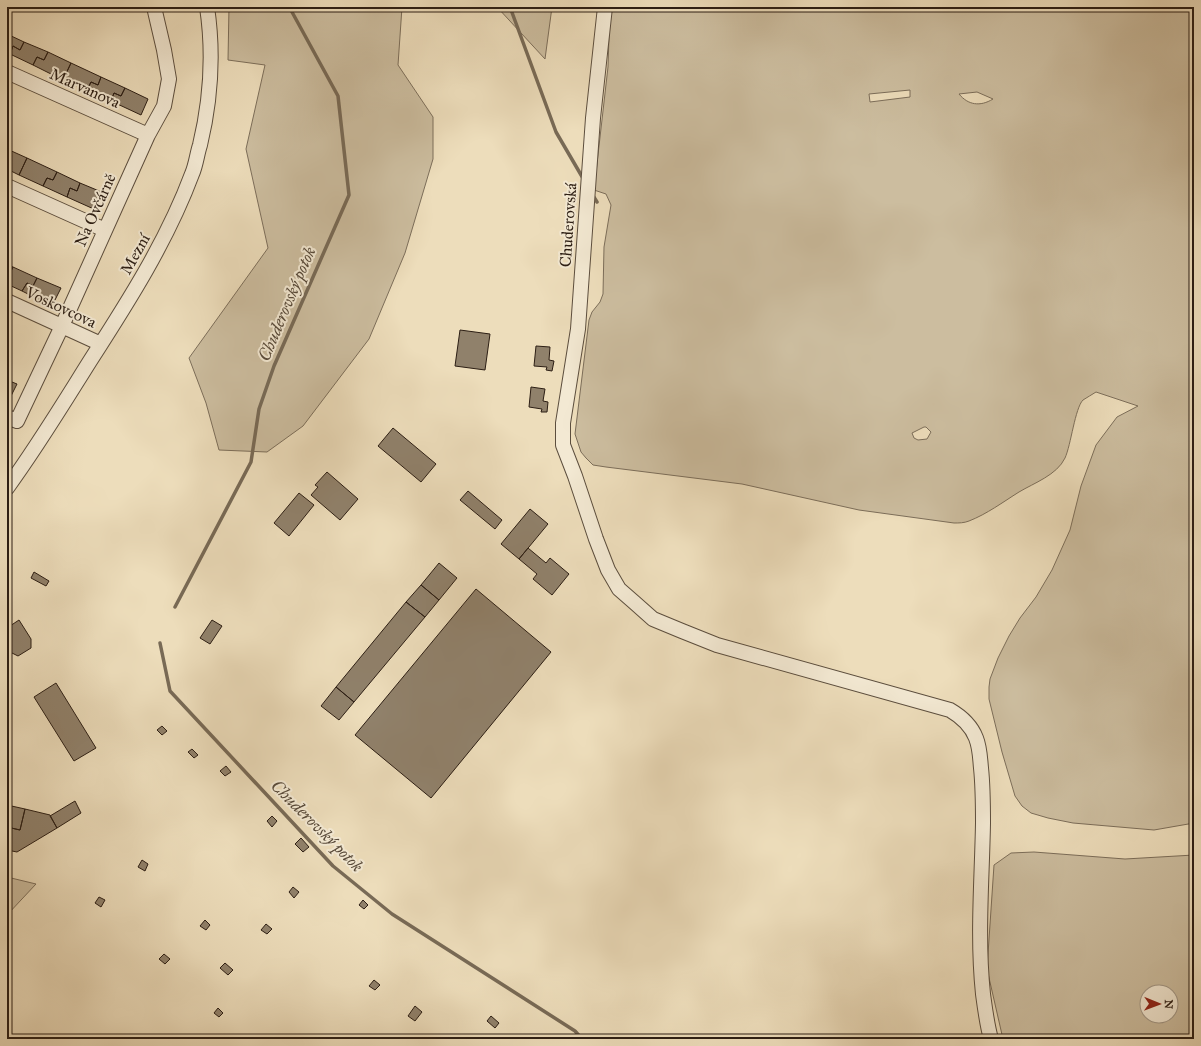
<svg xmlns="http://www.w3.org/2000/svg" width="1201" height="1046" font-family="'IM FELL Great Primer',serif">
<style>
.green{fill:#ccbd9f;stroke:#7c6e5a;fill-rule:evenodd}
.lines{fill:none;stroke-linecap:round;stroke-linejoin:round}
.stream{stroke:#786a56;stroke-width:3.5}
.building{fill:#90816b;stroke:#2c1e14}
.minor-casing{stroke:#5c4e3e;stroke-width:16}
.minor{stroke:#f3e9d3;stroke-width:14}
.labels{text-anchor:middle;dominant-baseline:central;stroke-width:4;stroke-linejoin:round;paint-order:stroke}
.street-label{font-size:16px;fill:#2c1e14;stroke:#f3e9d3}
.water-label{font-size:17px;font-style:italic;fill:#584a3a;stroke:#f3e9d3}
</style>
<rect width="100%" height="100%" fill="#edddbb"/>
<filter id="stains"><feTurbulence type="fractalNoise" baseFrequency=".005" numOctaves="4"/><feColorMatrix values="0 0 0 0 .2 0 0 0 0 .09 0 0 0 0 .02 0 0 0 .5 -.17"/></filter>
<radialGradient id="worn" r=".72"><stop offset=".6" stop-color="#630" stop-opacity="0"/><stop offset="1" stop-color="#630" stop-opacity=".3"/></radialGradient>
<!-- green -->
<path class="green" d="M229 7H402L398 65 433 117V159L405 253 369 339 303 426 267 452 219 450 206 403 189 358 268 248 246 149 265 65 228 60Z
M497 7H552L545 59Z
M610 7H1194V823L1154 830 1073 823 1048 818 1031 813 1022 806 1015 796 1002 752 989 699V687L990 679 998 658 1009 636 1020 618 1036 597 1052 570 1070 530 1081 486 1096 445 1117 417 1138 406 1096 392C1092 395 1087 397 1083 400 1075 408 1071 445 1065 458 1057 475 1034 483 1019 492 1003 502 987 514 969 521 964 523 959 523 954 523L859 510 742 484 606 467 593 465 586 458 581 452 575 434 589 320 592 312 600 302 603 294 604 247 611 205 606 194 594 190 608 67ZM910 90V97L870 102 869 94ZM977 92 993 99C980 107 968 105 959 94ZM924 427H926L931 432 927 439 918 440 914 438 912 433Z
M1034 852 1125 859 1194 855V1039H1003L987 969 994 865 1011 853ZM1147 992H1171V1016H1147Z
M7 877 36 884 7 915Z"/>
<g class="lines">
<!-- stream -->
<path class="stream" d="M510 7 556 132 584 180
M592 194 597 202
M175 607 251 462 259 409 274 366 349 195 338 96 292 12 291 7
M160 643 170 691 333 866 392 914 575 1031 582 1039"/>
</g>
<!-- building -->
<path class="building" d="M7 34 24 42 20 50 13 46 10 54 7 53Z
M24 42 48 52 44 60 37 57 33 65 10 54 13 46 20 50Z
M48 52 71 63 63 80 33 65 37 57 44 60Z
M71 63 101 77 98 85 91 82 87 90 63 80Z
M101 77 125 88 121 96 114 93 111 101 87 90 91 82 98 85Z
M125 88 148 99 141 115 111 101 114 93 121 96Z
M7 149 27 158 19 175 7 169Z
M27 158 57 172 53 180 47 178 43 186 19 175Z
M57 172 80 183 77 191 70 188 67 197 43 186 47 178 53 180Z
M80 183 104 193 96 210 67 197 70 188 77 191Z
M7 264 13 267 9 275 7 274Z
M13 267 37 278 33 286 27 283 22 291 7 284V274L9 275Z
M37 278 61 288 52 306 22 291 27 283 33 286Z
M460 330 490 334 485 370 455 366Z
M536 346 550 347 549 360 554 361 552 371 546 370 547 367 534 366Z
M7 380 17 384 9 400 7 399Z
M531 387 545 389 543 401 548 402 547 412H541L542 409 529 407Z
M393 428 436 464 421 482 378 446Z
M327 472 358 499 340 520 311 495 318 487 315 485Z
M468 491 502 520 495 529 460 500Z
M299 493 314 505 289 536 274 523Z
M530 509 548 524 519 559 501 544Z
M528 548 546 563 550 558 569 574 552 595 533 579 537 574 519 559Z
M439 563 457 578 439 600 421 585Z
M34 572 49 581 46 586 31 578Z
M421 585 439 600 425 617 406 602Z
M476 589 551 652 431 798 355 735Z
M406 602 425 617 354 702 336 687Z
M19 620 31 639V648L18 656 10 652 7 647V628Z
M212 620 222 626 210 644 200 638Z
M56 683 96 748 74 761 34 697Z
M336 687 354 702 339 720 321 706Z
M162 726 167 731 162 735 157 730Z
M192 749 198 755 194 758 188 752Z
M226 766 231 772 225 776 220 771Z
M75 801 81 813 57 828 50 816Z
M7 805 25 809 20 830 7 827Z
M25 809 50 815 57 828 17 852 7 850V827L20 830Z
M272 816 277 821 272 827 267 821Z
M301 838 309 847 303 852 295 844Z
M142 860 148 864 145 871 138 867Z
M293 887 299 892 294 898 289 892Z
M99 897 105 900 101 907 95 903Z
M363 900 368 905 364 909 359 905Z
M205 920 210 925 206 930 200 926Z
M266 924 272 929 267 934 261 930Z
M164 954 170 959 165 964 159 959Z
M225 963 233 970 228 975 220 968Z
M374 980 380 985 375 990 369 986Z
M415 1006 422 1012 415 1021 408 1016Z
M218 1008 223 1013 219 1017 214 1013Z
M491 1016 499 1023 495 1028 487 1021Z"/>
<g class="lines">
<defs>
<path id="minor" d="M605 7 593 118 578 329 563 423V445L575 476 596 539 608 570 619 589 635 603 653 619 682 631 717 645 950 710C962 717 971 725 976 738 980 748 980 758 981 768 983 787 983 805 983 823 982 880 977 937 983 994 985 1009 987 1025 991 1039
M7 72 148 135
M7 186 105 230
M7 301 101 344
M7 417 17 421 62 326 148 135 164 106 169 79 164 50 154 7
M7 488C37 447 63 404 90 361 128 302 167 241 192 174 196 165 197 154 200 145 211 99 214 54 207 7"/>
</defs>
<!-- minor casing -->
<use href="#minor" class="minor-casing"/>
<!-- minor -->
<use href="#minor" class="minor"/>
</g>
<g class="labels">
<!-- street labels -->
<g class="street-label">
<text transform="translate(85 88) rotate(24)">Marvanova</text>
<text transform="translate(95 210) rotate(-66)">Na Ovčárně</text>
<text transform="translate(568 225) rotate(-86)">Chuderovská</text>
<text transform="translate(135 254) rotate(-61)">Mezní</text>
<text transform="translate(61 307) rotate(25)">Voskovcova</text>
</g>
<!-- water labels -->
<g class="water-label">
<text transform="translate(287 304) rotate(-67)">Chuderovský potok</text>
<text transform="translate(317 826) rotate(45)">Chuderovský potok</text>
</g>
</g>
<!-- margin -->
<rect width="1201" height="1046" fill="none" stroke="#edddbb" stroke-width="24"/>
<rect x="8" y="8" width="1185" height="1030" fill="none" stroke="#2c1e14" stroke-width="2"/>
<rect x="12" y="12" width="1177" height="1022" fill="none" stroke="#2c1e14"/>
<!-- north arrow -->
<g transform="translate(1159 1004) rotate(91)"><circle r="19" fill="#f3e9d3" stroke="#a39887"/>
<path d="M0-3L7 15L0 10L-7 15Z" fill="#8f2418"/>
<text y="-6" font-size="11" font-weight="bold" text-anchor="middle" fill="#2c1e14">N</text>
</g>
<rect width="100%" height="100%" filter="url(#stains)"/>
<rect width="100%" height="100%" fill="url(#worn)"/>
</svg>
